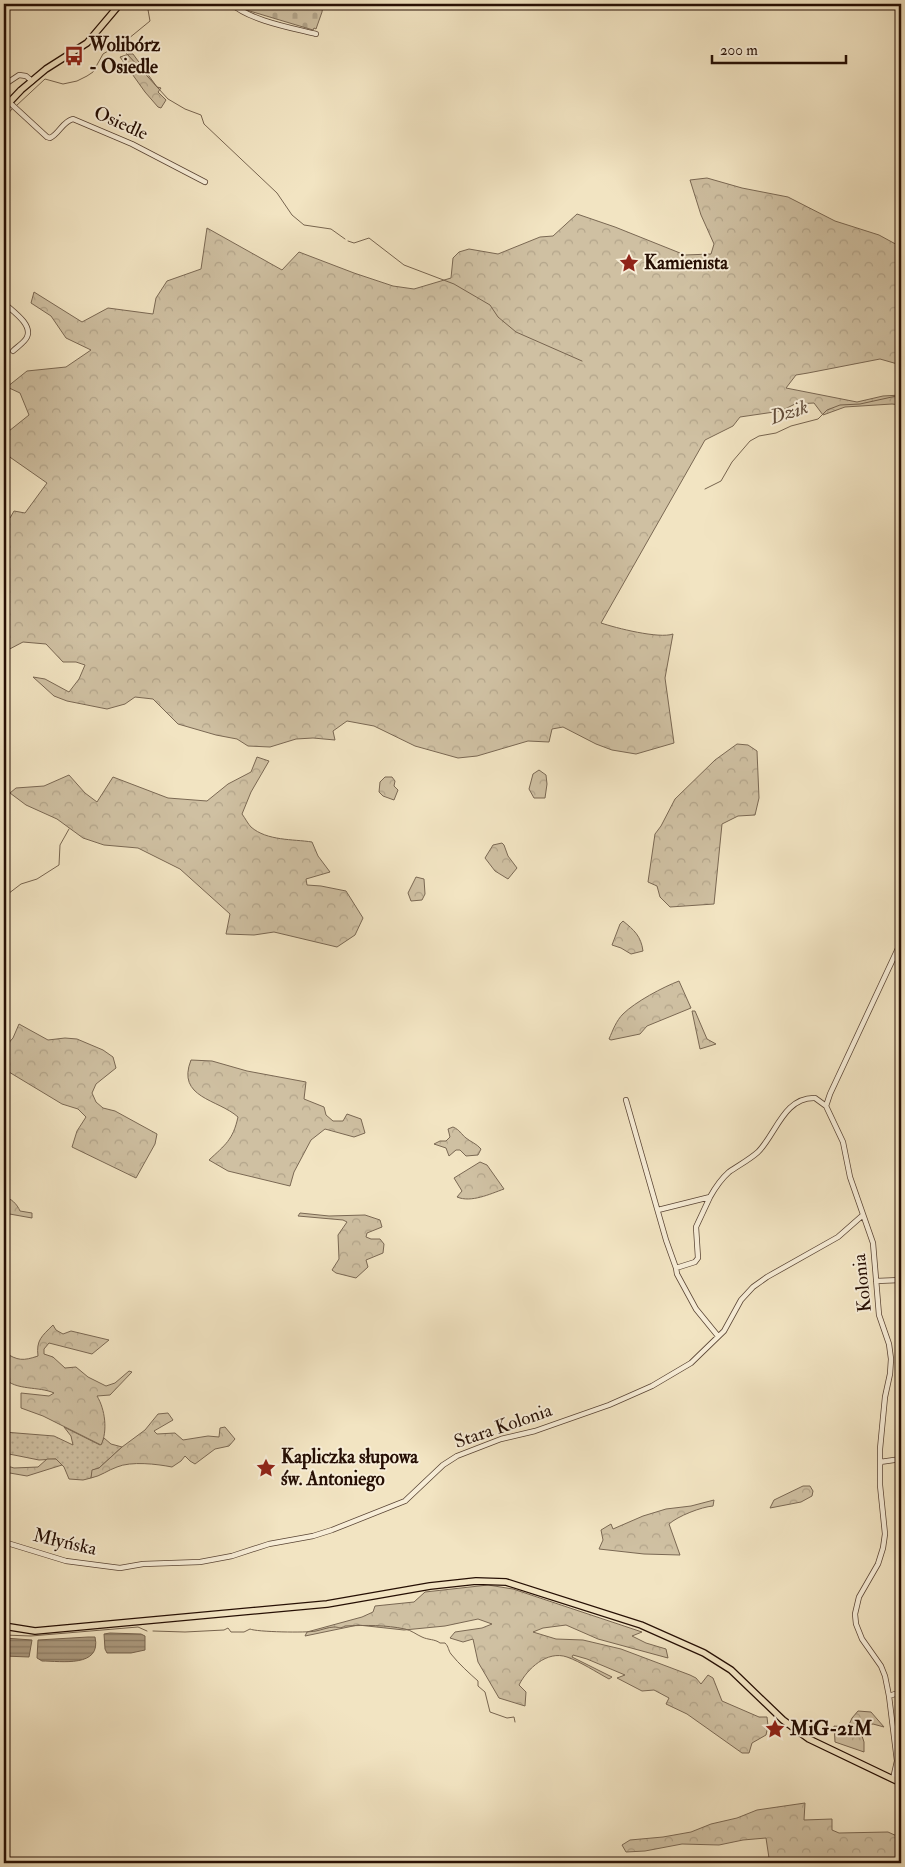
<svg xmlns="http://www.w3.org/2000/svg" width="905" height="1867" font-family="'IM FELL Double Pica',serif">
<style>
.grass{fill:url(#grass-dots);stroke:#7a6853}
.forest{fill:url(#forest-crowns);stroke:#7a6853}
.cemetery{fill:url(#cemetery-stones);stroke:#7a6853}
.water{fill:url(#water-rules);stroke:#77644f}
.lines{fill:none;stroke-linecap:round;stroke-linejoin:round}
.stream{stroke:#77644f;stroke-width:1}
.minor-casing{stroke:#594434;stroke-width:6}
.major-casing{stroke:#260f04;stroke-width:8}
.minor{stroke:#f7edd7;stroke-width:4.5}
.major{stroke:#f2e4c2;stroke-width:5.5}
.labels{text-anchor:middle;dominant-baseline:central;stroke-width:4;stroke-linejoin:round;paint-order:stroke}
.poi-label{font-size:19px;font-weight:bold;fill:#260f04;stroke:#f7edd7;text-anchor:start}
.street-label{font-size:19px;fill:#260f04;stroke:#f7edd7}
.water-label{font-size:20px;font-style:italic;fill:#634e3c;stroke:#f7edd7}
</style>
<defs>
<pattern id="grass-dots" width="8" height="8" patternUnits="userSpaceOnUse" patternTransform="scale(1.25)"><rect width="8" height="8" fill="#cfc0a2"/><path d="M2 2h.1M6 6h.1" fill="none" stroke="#b2a48a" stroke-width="1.8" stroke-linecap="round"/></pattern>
<pattern id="forest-crowns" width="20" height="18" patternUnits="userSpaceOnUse" patternTransform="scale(1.25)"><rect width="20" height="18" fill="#cfc0a2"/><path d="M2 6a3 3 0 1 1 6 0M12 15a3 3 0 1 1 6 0" fill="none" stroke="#b2a48a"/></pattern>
<pattern id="cemetery-stones" width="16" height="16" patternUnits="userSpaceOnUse" patternTransform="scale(1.25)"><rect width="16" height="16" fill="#cfc0a2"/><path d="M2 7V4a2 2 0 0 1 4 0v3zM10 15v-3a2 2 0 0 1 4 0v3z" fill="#b2a48a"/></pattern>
<pattern id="water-rules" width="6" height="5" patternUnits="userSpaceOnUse" patternTransform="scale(1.25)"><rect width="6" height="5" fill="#ad9c81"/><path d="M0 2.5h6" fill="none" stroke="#8d7e67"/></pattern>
</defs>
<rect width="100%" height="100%" fill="#f2e4c2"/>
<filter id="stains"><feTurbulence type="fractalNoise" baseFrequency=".004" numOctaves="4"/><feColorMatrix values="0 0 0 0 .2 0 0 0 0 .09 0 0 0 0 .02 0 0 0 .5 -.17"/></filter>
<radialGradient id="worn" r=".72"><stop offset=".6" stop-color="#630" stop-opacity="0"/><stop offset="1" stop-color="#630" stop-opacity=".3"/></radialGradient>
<!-- grass -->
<path class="grass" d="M64 1427 100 1445 104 1438 111 1444 122 1447 99 1468 93 1470 91 1478 83 1480 69 1479 64 1467 56 1459 39 1460 9 1454 4 1456V1432L54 1436 73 1445 71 1436Z"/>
<!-- forest -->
<path class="forest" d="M129 54H133L157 87 161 88 158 92 166 100 161 108 158 107 145 92 120 57Z
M707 178 742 188 788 197 835 221 879 235 901 247 900 268 901 269V365L880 359 808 373 796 375 786 388 857 402 883 396 901 395V405L892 404 845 407 823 415 814 403 795 404 781 411 740 417 733 426 705 440 601 623C616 628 659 639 673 634L665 678 674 743 636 754 612 750 596 744 563 727 552 729 549 742 528 741 477 756 458 758 415 746 374 726 347 721 333 731 335 740 313 738 296 739 270 747 248 746 237 739 216 735 178 724 153 699 135 697 125 704 107 709 67 701 54 696 33 677 45 679 69 692 79 679 85 665 76 662H63L46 644 23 642 4 652V516L10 518 14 511 25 513 47 483 4 453V435L29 415 20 393 7 387 27 371 66 367 91 350 66 338 51 316 31 303 34 292 82 322 108 308 153 314 156 298 167 281 201 269 207 228 282 270 299 252 354 273 393 286 414 289 451 278 453 258 459 252 469 249 498 254 540 237 553 236 577 214 615 227 685 255 711 254 714 244 701 215 690 180Z
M737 744 748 745 757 751 759 798 755 815 738 816 722 824 714 904 670 907 660 897 657 886 648 882 655 834 661 826 675 799 715 760Z
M257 757 269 761 251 792 242 814C245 818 248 824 251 827 267 841 293 839 312 842L318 856 330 872 306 879 307 885 321 886 346 891 363 918 355 935 337 947 274 932 254 935 226 934 230 914 180 869 138 848 104 845 83 838 57 819 26 805 10 793 16 788 44 786 69 775 85 793 97 802 113 777 168 798 207 801 228 784 251 772Z
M539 770 546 775 547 784 545 798H534L529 789 533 774Z
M385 777H392L395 781 394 786 398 790 394 800 383 796 379 792 380 782Z
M502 843 504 845 508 856 517 868 508 879 495 871 485 858 493 845Z
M416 877 424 879 425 894 422 900 411 901 408 893Z
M623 921C634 930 641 936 643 951L631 954 621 948 612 945 620 924Z
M679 981 691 1008 647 1026 640 1034 611 1040 609 1039C613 1030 616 1021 623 1014 635 1002 663 987 679 981Z
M692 1011H695L707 1039 716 1044 700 1049Z
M19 1024 48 1040 65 1038 77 1039 103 1050 113 1057 116 1068 96 1084 92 1093 96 1102 103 1108 115 1111 157 1134 155 1144 136 1178 72 1147 77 1131 86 1117 78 1109 62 1104 4 1069V1046L5 1047 13 1038Z
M191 1060 212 1061 247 1071 306 1082 304 1099 324 1107 326 1115 333 1121H343L347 1114 361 1119 365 1133 354 1137 325 1129 311 1140 294 1172 290 1186 228 1171 209 1160C225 1145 233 1140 238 1117 218 1099 176 1098 191 1060Z
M453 1127C460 1130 461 1134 466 1138 471 1142 477 1144 481 1149L478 1155 466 1156 460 1150H456L449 1156 446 1148 434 1144 440 1141H446L450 1137 448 1129Z
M480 1162 487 1165 504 1189C490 1194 471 1203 457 1197L462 1191 454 1178Z
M4 1197C11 1198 17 1204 20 1211L32 1213V1218L4 1213Z
M300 1213 329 1216 365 1215 380 1220 382 1227 367 1233 366 1237 371 1239H380L384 1244 383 1253 366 1260 368 1267 356 1278 336 1273 332 1270 339 1259 338 1235 347 1222 343 1220 298 1216Z
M53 1325 56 1330 63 1334 71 1331 109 1340 92 1354 49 1343 44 1349V1354L53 1357 65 1368 76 1367 88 1377 106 1386 115 1383 129 1371 132 1372 110 1395 97 1396C105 1409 108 1431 101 1445L43 1416 21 1408V1393L49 1396 54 1393C39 1386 16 1391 4 1378V1372L7 1370 4 1367V1352C18 1361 23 1361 38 1356 36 1340 42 1336 53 1325Z
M168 1413 173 1420 154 1431 157 1434 175 1433 183 1440 208 1436 219 1437 220 1428 225 1427 235 1439 229 1446 215 1449 195 1464 190 1461 185 1456 181 1461 172 1467C157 1464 131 1461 117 1467 108 1470 101 1476 91 1478L92 1470 99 1468 122 1447 145 1430 158 1414Z
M47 1459H56L62 1465 27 1476 4 1472V1465L14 1468 38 1467Z
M803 1486H810L813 1491 812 1496 801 1502 770 1508 774 1500Z
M714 1500 713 1506C701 1507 678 1516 669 1524L680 1555 644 1554 599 1549 603 1540 601 1530 611 1524 613 1529 643 1516 666 1509 691 1506Z
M488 1585 513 1589 642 1632 632 1636 646 1643 666 1649 668 1658 598 1639 566 1625 543 1628 533 1632 556 1639 583 1640 621 1649 690 1675 696 1678 701 1684 708 1675 713 1678 722 1701 759 1717H767L768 1726 766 1735 752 1743 749 1753H742L687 1714 666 1704 669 1698 654 1690 642 1691 617 1678 625 1675 587 1659 573 1655 572 1657 612 1677 609 1679C596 1672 581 1662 567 1657 547 1650 527 1669 519 1685L526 1692 525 1706 499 1698 478 1662 473 1639 463 1642 450 1638 455 1632 482 1628 492 1624 478 1619 445 1626 404 1630 358 1625 305 1636 307 1632 362 1617 373 1612 375 1606 414 1602 425 1592Z
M858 1711 871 1712 884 1727 873 1724 865 1726 861 1733 864 1742V1752L835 1742 834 1726 848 1727 852 1718Z
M805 1803 804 1820 832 1819V1830L839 1833 888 1832 899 1837 901 1855 887 1863H722L757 1861 769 1858 766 1838 743 1840 719 1845 682 1844 645 1851 626 1852 622 1845 630 1840 663 1837 691 1832 711 1824 737 1818 757 1810Z"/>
<!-- cemetery -->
<path class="cemetery" d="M235 4H323L322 12 316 29 314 28 313 30 243 9Z"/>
<!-- water -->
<path class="water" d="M110 1633 141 1634 145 1636V1650L131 1653H107L105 1649 104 1634Z
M88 1637H95C102 1668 61 1661 42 1661L37 1658 38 1640Z
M4 1638 32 1640 29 1657 4 1656Z"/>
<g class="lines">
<!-- stream -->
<path class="stream" d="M118 44 168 99 185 109 201 115 204 124 277 193 292 215 304 225 331 229 345 239
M16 106 45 79 63 84 77 81 87 76 93 72 103 54 128 39 150 21 147 4
M4 118 13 108
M348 241 354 243 369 238 404 265 454 284 490 305 498 317 516 332 582 361
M705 489 721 481 732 462 750 441 759 436 776 433 791 426 818 419 827 410 840 405 860 404 901 395
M4 897 21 884 37 879 59 865 60 845 69 829
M153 1631 185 1632 224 1630 228 1628 231 1632H244L250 1629C256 1632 307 1633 316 1631 321 1630 329 1627 334 1627 339 1627 340 1629 345 1626 366 1625 386 1625 405 1629 411 1630 417 1635 422 1637 428 1640 435 1639 440 1643H445C449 1647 448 1650 451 1654 459 1664 469 1673 478 1681V1686L485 1692 490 1712 507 1718 514 1717 515 1722
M4 1635 31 1636 138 1627 147 1631"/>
<defs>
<path id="minor" d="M232 4C249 20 292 28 316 34
M174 6 176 4
M4 85 19 75 26 76 32 81
M9 102 47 137 50 138C59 134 63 121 73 119L132 144 205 182
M4 303C11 310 33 324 27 337 25 342 17 347 13 351
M626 1100 666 1240 676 1268 677 1274 696 1309 718 1336
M658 1210 710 1197C715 1188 721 1179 729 1172 739 1165 749 1160 758 1152 776 1134 784 1097 815 1098L826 1106
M676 1268 695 1262 698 1258 696 1227 710 1197
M876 1281 901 1280
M880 1462 901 1459
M4 1542 66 1561 120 1568 143 1564 200 1562 232 1556 269 1544 313 1536 332 1530 405 1501 443 1465 457 1456 501 1439 535 1431 609 1405 652 1386 691 1363 724 1331 741 1300 753 1287 767 1277 838 1237 863 1215
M889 1696 895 1694H901
M893 1779 897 1761 889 1696 885 1676 881 1666 862 1639 856 1624 855 1614 859 1597 878 1564 883 1548 885 1534 880 1485V1449L885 1397 890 1374 891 1359 889 1344 879 1315 873 1243 850 1177 843 1142 826 1106 830 1094 901 942"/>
<path id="major" d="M4 108 21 90 46 69 87 43 120 4
M4 1625 10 1627 35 1631 327 1604 430 1586 476 1581 506 1582 641 1625 704 1653 731 1670 783 1720 809 1739 901 1783"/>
</defs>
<!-- minor casing -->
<use href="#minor" class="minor-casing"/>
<!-- major casing -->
<use href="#major" class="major-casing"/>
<!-- minor -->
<use href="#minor" class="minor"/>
<!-- major -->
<use href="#major" class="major"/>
</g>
<!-- icons -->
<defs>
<symbol id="bus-bare" viewBox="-9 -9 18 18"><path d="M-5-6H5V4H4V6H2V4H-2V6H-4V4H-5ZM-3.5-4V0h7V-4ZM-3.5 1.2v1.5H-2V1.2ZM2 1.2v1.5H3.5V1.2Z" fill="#8f2418" stroke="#f7edd7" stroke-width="2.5" paint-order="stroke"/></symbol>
<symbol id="sight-bare" viewBox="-9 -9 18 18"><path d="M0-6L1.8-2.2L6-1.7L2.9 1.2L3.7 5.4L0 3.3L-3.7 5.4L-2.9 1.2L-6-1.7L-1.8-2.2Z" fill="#8f2418" stroke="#f7edd7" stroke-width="2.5" paint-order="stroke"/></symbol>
</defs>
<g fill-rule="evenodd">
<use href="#bus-bare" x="60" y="42" width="28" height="28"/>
<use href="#sight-bare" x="615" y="249" width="28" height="28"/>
<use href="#sight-bare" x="252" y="1454" width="28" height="28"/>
<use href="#sight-bare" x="761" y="1715" width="28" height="28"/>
</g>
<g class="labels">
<!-- poi labels -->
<g class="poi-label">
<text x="89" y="45">Wolibórz<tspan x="89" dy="22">- Osiedle</tspan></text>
<text x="644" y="263">Kamienista</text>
<text x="281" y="1457">Kapliczka słupowa<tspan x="281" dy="22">św. Antoniego</tspan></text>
<text x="790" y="1729">MiG-21M</text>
</g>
<!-- street labels -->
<g class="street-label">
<text transform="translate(121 123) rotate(24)">Osiedle</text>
<text transform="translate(862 1283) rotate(-96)">Kolonia</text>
<text transform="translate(503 1426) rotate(-19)">Stara Kolonia</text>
<text transform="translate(65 1542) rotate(13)">Młyńska</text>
</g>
<!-- water labels -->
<g class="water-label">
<text transform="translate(789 412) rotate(-18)">Dzik</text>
</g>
</g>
<!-- margin -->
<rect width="905" height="1867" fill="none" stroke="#f2e4c2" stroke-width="20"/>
<rect x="5" y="5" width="895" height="1857" fill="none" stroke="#260f04" stroke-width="2.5"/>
<rect x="10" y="10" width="885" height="1847" fill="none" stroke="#260f04"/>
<!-- scale -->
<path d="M712 55v8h134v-8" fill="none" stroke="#260f04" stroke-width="2.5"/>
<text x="720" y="55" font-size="15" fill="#260f04" stroke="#f7edd7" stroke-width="4" paint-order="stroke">200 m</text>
<rect width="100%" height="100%" filter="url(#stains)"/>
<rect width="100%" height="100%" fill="url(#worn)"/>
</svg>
